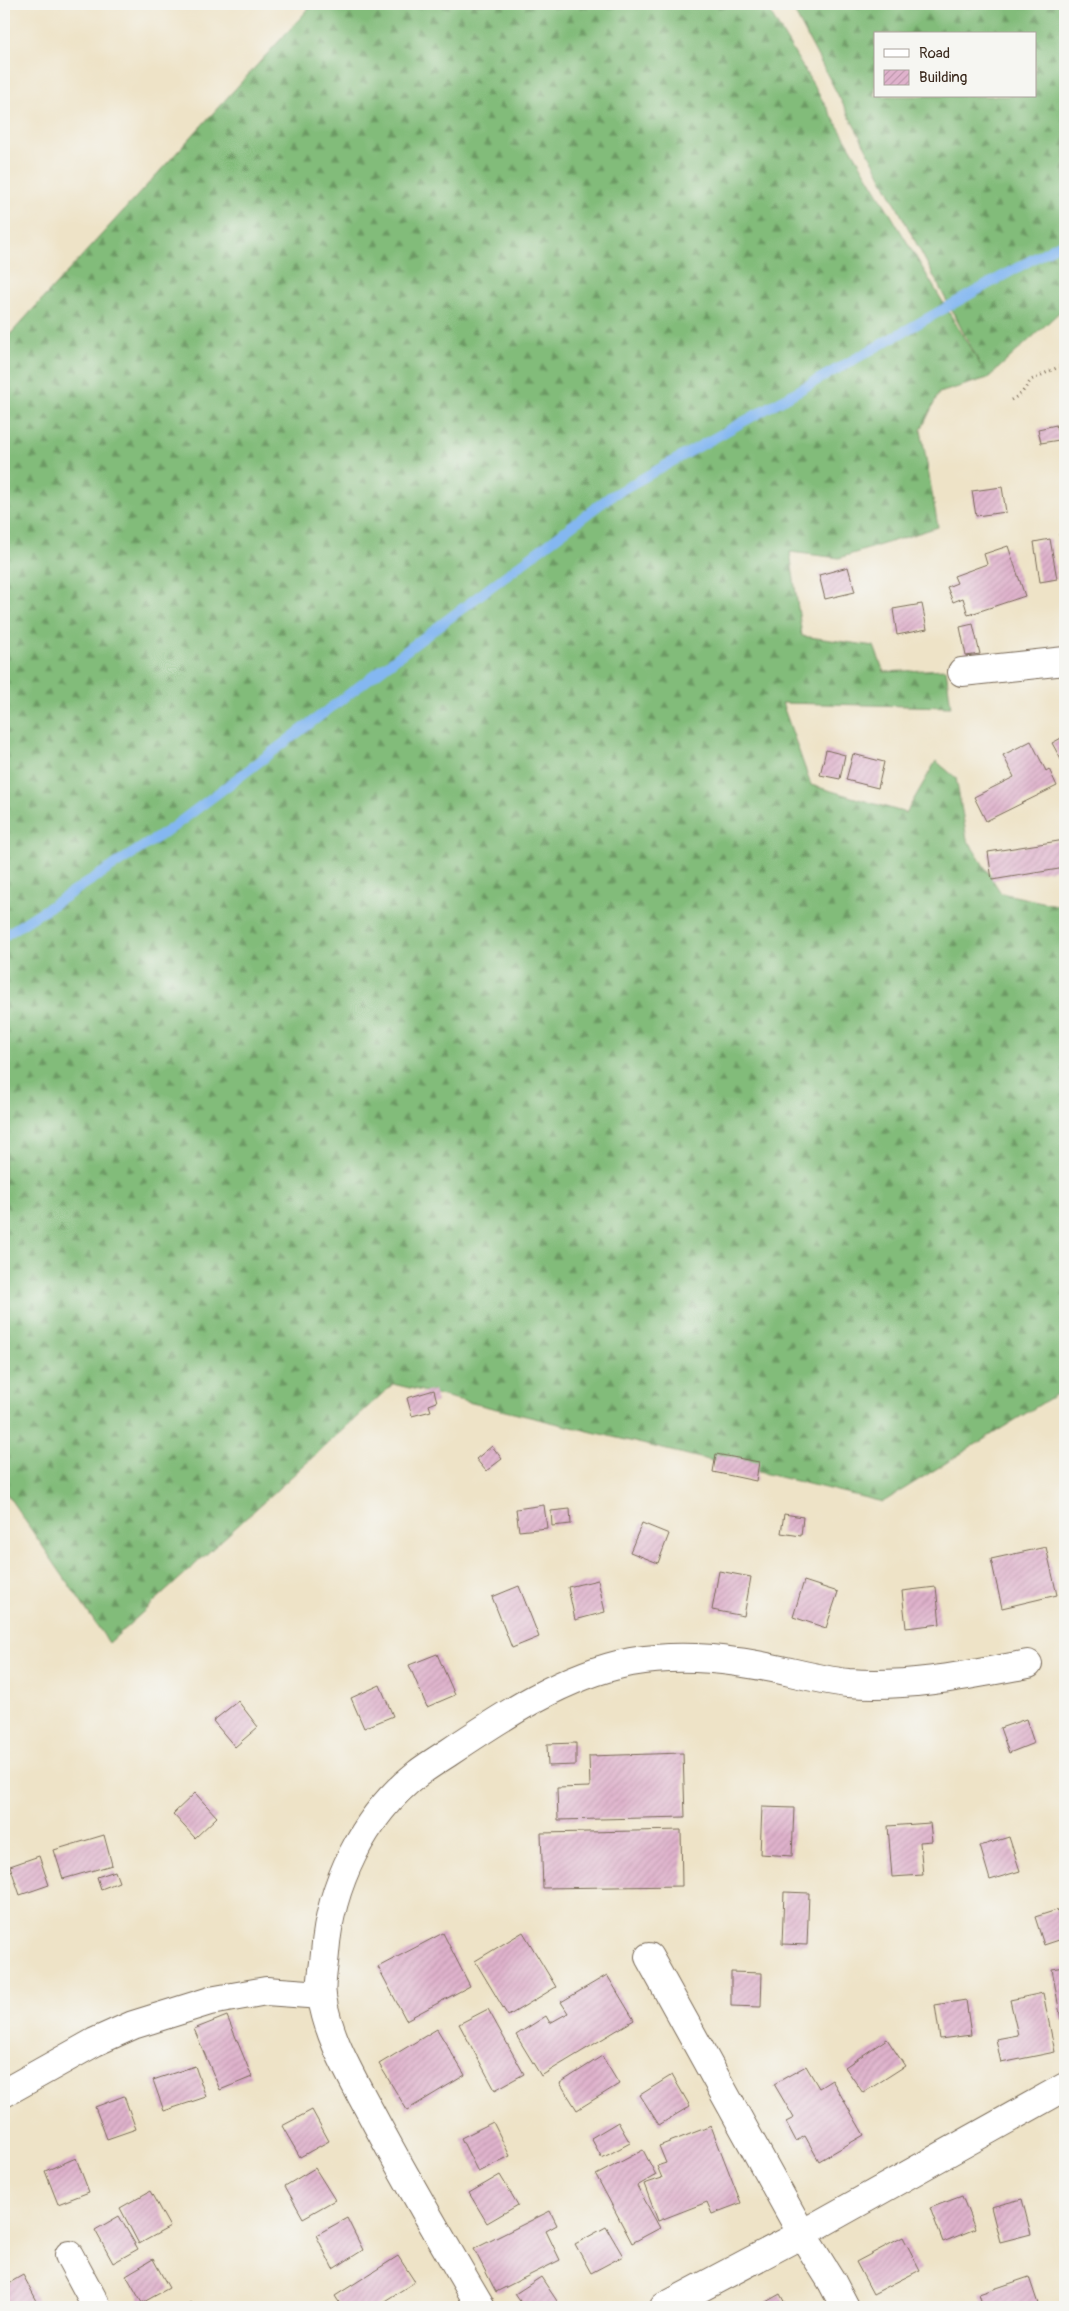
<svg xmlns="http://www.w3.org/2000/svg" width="1069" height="2311" font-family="Pangolin,sans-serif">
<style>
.forest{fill:url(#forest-firs);stroke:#5e734c;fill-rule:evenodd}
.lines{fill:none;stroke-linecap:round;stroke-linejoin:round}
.stream{stroke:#84b7f1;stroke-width:10}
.building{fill:url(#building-hatch)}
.minor-casing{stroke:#7a6b59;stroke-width:30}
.path{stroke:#7a6b59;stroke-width:3;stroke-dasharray:1 4;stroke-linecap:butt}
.minor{stroke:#fff;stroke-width:28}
</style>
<defs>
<pattern id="forest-firs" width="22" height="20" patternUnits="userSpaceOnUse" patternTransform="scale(1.25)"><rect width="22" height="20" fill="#82bc7a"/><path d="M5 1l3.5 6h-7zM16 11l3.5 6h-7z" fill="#6c9963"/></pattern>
<pattern id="building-hatch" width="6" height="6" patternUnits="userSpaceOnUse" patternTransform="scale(1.25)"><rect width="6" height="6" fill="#dfb2cc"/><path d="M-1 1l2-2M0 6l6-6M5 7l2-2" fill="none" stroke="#c099af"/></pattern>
</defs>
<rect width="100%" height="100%" fill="#f6f6f2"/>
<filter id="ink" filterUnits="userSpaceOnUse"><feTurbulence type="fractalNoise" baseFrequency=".02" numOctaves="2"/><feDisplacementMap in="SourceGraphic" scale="10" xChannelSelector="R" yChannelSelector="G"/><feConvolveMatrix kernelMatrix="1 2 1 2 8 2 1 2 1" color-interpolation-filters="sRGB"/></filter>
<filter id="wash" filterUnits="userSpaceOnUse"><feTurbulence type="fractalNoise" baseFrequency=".0096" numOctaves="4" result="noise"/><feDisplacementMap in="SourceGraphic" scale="20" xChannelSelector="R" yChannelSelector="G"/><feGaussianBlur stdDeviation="1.12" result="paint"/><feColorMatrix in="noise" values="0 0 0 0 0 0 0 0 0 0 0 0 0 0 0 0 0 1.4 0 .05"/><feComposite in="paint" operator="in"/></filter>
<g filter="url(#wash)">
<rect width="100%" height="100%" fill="#eee3c7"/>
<!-- forest -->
<path class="forest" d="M313 4H765L981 366 790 4H1065V307L988 378 939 393 921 430 938 527 839 558 790 552 802 636 874 646 884 672 946 669 951 707 782 703 811 785 906 813 936 761 956 778 967 839 1001 893 1065 907V1389L883 1502 393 1384 109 1643 4 1490V341ZM875 34H1035V96H875Z"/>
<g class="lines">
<!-- stream -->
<path class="stream" d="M4 936 169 830 611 496 1065 241"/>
</g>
<g id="blocks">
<!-- building -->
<path class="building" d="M1056 425 1059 440 1041 443 1038 429Z
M1002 487 1006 512 976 516 972 491Z
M1065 532V558L1059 534Z
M1050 539 1057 579 1040 582 1034 542Z
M1008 546 1025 596 968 615 963 598 953 602 947 587 957 583 954 576 987 564 984 554Z
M848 567 855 592 825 599 819 575Z
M922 604 927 629 897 635 893 609Z
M973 624 980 654 966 656 960 627Z
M1065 736V767L1052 743Z
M1031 741 1046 771 1049 769 1057 786 986 821 974 797 1014 777 1003 755Z
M826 750 845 755 840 779 820 775Z
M853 754 884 762 878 788 846 780Z
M1065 840V868L992 880 988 852Z
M434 1390 437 1402 429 1405 431 1411 412 1416 407 1398Z
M492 1446 502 1459 486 1471 476 1459Z
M716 1454 759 1462 756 1481 713 1472Z
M544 1505 547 1528 519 1531 516 1509Z
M570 1509 571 1524 552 1526 551 1511Z
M784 1514 803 1517 801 1536 781 1533Z
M642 1523 669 1534 658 1563 630 1552Z
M1046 1547 1057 1595 1002 1608 991 1559Z
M719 1571 751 1577 744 1616 712 1610Z
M598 1580 605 1612 575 1620 568 1587Z
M804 1581 838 1592 826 1628 793 1617Z
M519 1586 539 1637 512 1648 492 1597Z
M936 1587 940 1624 906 1628 902 1591Z
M437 1654 455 1695 427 1707 409 1665Z
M380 1685 393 1716 364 1728 351 1698Z
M238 1701 258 1727 235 1747 213 1721Z
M1026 1719 1034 1743 1009 1753 1000 1728Z
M576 1743V1765L548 1766 547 1744Z
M683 1753 685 1817 558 1820 557 1788 590 1787 589 1756Z
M195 1793 217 1817 195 1838 173 1814Z
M762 1807 794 1808 792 1856 760 1854Z
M930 1823 932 1841 920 1842 923 1875 892 1877 888 1826Z
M681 1830 682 1886 543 1888 541 1833Z
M104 1835 112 1865 63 1879 54 1850Z
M1009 1837 1020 1871 990 1880 980 1846Z
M39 1856 49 1885 20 1895 10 1866Z
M115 1871 119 1882 101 1889 97 1877Z
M784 1892 809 1893 807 1945 782 1944Z
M1057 1910 1065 1938 1044 1945 1035 1917Z
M523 1932 556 1987 508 2016 475 1961Z
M443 1933 470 1986 406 2020 378 1967Z
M1065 1967V2019L1061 2020 1052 1969Z
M731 1972 762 1973 761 2007 731 2006Z
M607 1975 634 2020 541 2076 516 2035 546 2016 550 2023 568 2013 561 2002Z
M1043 1993 1055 2052 1001 2063 996 2039 1018 2035 1010 2000Z
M966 2000 971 2035 940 2039 935 2005Z
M488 2009 524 2074 495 2090 459 2024Z
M227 2016 252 2077 220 2090 194 2029Z
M437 2029 465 2075 407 2110 379 2064Z
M887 2039 905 2066 863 2093 845 2067Z
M602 2056 619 2084 577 2110 560 2083Z
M195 2066 206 2097 164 2111 153 2080Z
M806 2066 819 2088 832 2080 864 2135 819 2161 805 2136 796 2141 786 2122 794 2118 774 2084Z
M672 2075 690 2106 659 2125 640 2095Z
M124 2096 136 2129 107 2139 95 2107Z
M312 2110 329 2141 300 2157 282 2126Z
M493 2122 510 2156 478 2172 461 2138Z
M618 2122 630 2143 602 2158 591 2138Z
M711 2126 741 2203 712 2214 707 2202 658 2221 644 2184 662 2178 657 2166 666 2163 659 2146Z
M643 2150 656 2175 637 2186 660 2228 632 2243 596 2175Z
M76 2158 89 2192 58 2204 45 2171Z
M315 2168 335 2200 303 2218 285 2186Z
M500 2175 518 2205 487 2223 469 2193Z
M150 2191 170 2227 139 2244 120 2208Z
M962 2196 975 2229 943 2242 930 2208Z
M1022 2199 1031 2234 1000 2242 991 2207Z
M550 2211 557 2225 546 2231 560 2260 496 2292 474 2249Z
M119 2216 138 2249 113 2263 95 2230Z
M347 2218 363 2250 333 2269 316 2235Z
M606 2227 623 2256 591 2273 575 2244Z
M903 2237 920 2270 873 2294 856 2262Z
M398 2256 415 2282 375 2307H342L335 2296Z
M153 2259 169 2288 142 2303 126 2275Z
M23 2275 37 2301 26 2307H4V2286Z
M541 2277 559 2304 555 2307H524L515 2294Z
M1029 2277 1039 2307H983L979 2294Z
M780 2294 787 2307H757Z
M191 2302 194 2307H182Z"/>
</g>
</g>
<g filter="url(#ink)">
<use href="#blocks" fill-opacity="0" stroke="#7a6b59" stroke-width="1"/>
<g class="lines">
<defs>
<path id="minor" d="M962 672 1065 661
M649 1957 802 2234 832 2282 845 2307
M4 2093 95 2042 133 2025 210 2001 266 1991 322 1995
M69 2255 97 2307
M481 2307C442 2241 403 2174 367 2106 349 2072 328 2036 322 1997 320 1983 324 1967 325 1953 330 1886 363 1816 417 1774 426 1767 437 1760 448 1753 503 1716 564 1675 631 1662 665 1656 704 1657 737 1662 774 1666 811 1679 848 1683 908 1688 969 1675 1028 1664
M664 2307 802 2234 1065 2087"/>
</defs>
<!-- minor casing -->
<use href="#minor" class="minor-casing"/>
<!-- path -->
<path class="path" d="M1011 400 1021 394 1031 380 1065 364"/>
<!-- minor -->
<use href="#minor" class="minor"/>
</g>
</g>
<!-- margin -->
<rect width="1069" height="2311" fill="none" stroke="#f6f6f2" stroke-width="20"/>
<!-- legend -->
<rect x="874" y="32" width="162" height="65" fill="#f6f6f2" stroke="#aba49d"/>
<rect x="884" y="49" width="25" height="8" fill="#ffffff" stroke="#aba49d"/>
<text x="919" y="58" font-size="15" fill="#3b2a1e">Road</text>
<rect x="884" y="70" width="25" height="15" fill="url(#building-hatch)" stroke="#aba49d"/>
<text x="919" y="82" font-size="15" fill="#3b2a1e">Building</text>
</svg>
